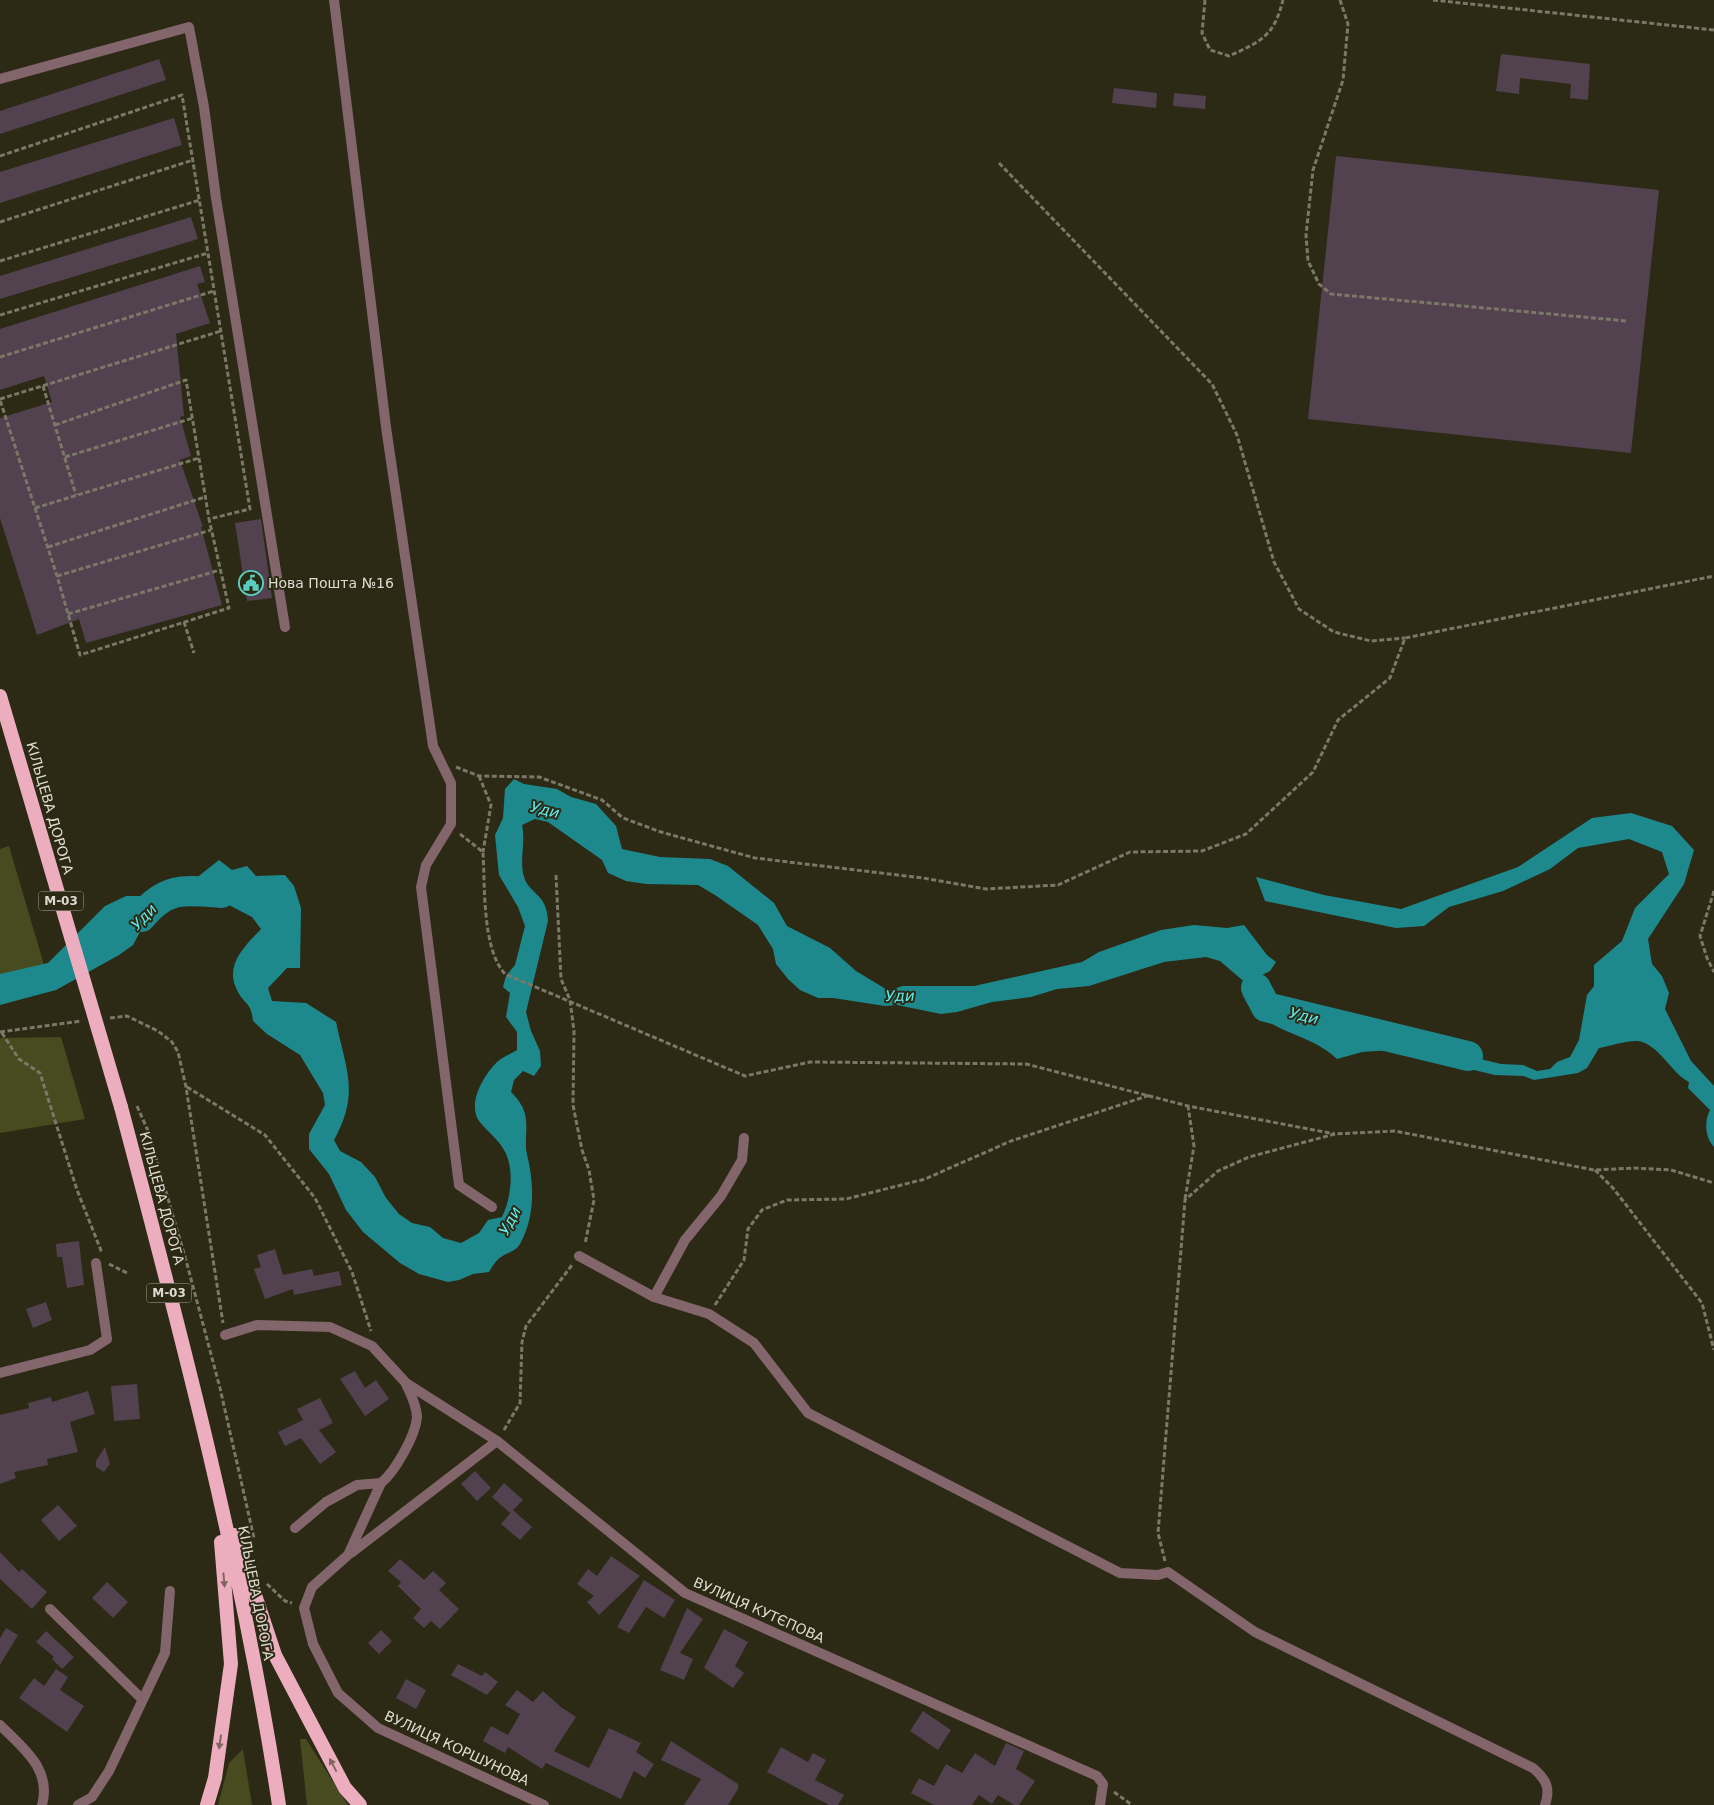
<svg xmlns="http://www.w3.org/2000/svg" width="1714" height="1805" font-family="'DejaVu Sans',sans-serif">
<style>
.green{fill:#484b20}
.water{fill:#1e898c}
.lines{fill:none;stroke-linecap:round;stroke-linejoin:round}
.river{stroke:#1e898c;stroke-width:30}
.building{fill:#52414f}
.path{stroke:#7b7868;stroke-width:3;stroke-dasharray:5 2.5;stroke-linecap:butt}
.service{stroke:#83656c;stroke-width:10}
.minor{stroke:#83656c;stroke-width:10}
.trunk{stroke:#ecaebe;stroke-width:14}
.trunk-bridge{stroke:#ecaebe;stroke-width:14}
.oneway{fill:#826561}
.labels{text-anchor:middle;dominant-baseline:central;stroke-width:4;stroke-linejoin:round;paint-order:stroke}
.shield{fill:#2c2915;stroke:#a9a698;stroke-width:1}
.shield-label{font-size:12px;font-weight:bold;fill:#dedcd0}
.poi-label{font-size:14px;fill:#dedcd0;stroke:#2c2915;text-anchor:start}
.street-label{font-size:14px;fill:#dedcd0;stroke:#2c2915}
.water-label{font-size:15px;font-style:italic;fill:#5fedf0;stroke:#2c2915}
</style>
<rect width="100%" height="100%" fill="#2c2915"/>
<!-- green -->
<path class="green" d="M9 846 44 965 0 977V849Z
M61 1037 85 1119 0 1133V1038Z
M300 1739H306L348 1805H307Z
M243 1749 252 1805H218L229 1763Z"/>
<!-- water -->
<path class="water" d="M514 779 524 784 557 789 571 797 596 804 616 826 622 849 660 857 710 859 728 866 774 903 787 926 830 948 856 971 889 991 902 986H974L1082 962 1099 952 1161 930 1194 925 1227 928 1244 925 1267 955 1276 962 1270 971 1262 975C1265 983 1266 994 1271 1001 1289 1028 1335 1022 1358 1041L1365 1036 1408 1041 1418 1045 1463 1052 1472 1057 1501 1064 1523 1065 1537 1071 1550 1069 1557 1062 1570 1057 1579 1040 1587 995 1594 986V965L1622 941 1635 908 1669 874 1662 852 1629 839 1578 848 1550 869 1503 891 1449 907 1424 926 1396 928 1265 901 1256 877 1324 895 1401 909 1518 867 1592 818 1631 813 1672 826 1694 850 1684 884 1648 939 1652 964 1662 976 1669 993 1665 1009 1691 1061 1714 1086V1147C1705 1138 1704 1121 1710 1110L1688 1088 1689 1082C1671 1073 1659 1044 1638 1041 1629 1040 1609 1046 1599 1048L1587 1068 1578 1073 1534 1080 1523 1076 1495 1075 1390 1050 1362 1052 1337 1059C1315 1037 1280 1034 1258 1014 1251 1008 1249 994 1248 985L1220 961 1206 957 1164 962 1089 986 1057 989 1031 997 992 1002 957 1012 941 1014 897 1005 885 1006 833 998H818L800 990 788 979 776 964 773 949 758 925 715 895 698 885 646 884 626 881 608 873 602 860 548 822 535 819 522 825C526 843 519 860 524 877 529 894 547 893 548 921L526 1012 531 1031 540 1051 541 1066 534 1076 523 1071 514 1080 511 1092C532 1113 525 1124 526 1149 527 1156 529 1162 530 1169 534 1194 533 1221 520 1244 515 1252 508 1252 501 1257 496 1260 492 1267 489 1272L473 1274 459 1280 448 1282 419 1274 400 1263 363 1232 346 1210 329 1174 309 1149V1134L325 1105 323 1093 300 1055 267 1034 253 1021C251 1001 244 1005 237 990 224 965 245 946 261 929L252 917 221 901 173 902 148 917 133 945 119 955 56 990 0 1005V974L48 963 105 906 126 896H167L181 890 173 886 184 880 195 879 219 860 232 870 247 866 256 876 285 875 294 886 301 908 300 968H287L268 988 272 1001 306 1003 336 1022C346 1070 360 1093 334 1140L340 1151 361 1162 375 1177 386 1198 399 1214 412 1223 430 1227 443 1238 461 1243 479 1233 488 1220 502 1217C511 1199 515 1168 504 1150 498 1139 487 1131 479 1121 467 1103 484 1075 497 1062 502 1057 511 1054 517 1050V1032L506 1017 510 993 503 987 506 976 515 965 525 926 518 907 499 875 495 835 503 818 505 789Z"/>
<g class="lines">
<!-- river -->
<path class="river" d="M141 917C167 886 185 890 221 893
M1256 988 1266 1007 1468 1056"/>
</g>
<!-- building -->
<path class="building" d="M1501 54 1590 64 1588 100 1570 98 1571 84 1520 78 1519 94 1496 91Z
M159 59 166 80 0 134V111Z
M1114 88 1157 93 1156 108 1112 103Z
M1174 93 1206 96 1205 109 1173 106Z
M174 118 182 145 0 203V172Z
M1336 156 1659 190 1631 453 1308 419Z
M191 217 198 239 0 299V276Z
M200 266 205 282 197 284 210 323 176 334 184 416 180 417 191 456 180 460 203 527H201L222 605 86 643 79 619 37 635 0 518V418L52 402 44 376 0 390V329Z
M261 519 272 598 247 601 235 523Z
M79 1241 84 1285 67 1288 62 1257H57L56 1244Z
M275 1249 283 1275 312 1269 314 1276 339 1271 342 1285 294 1295 293 1289 265 1299 254 1269 261 1267 257 1255Z
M46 1302 52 1320 33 1328 26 1309Z
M355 1371 365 1388 376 1380 389 1399 365 1416 340 1379Z
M137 1384 140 1419 114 1421 111 1386Z
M88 1391 95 1414 70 1422 78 1452 47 1459 48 1465 14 1472 16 1478 0 1484V1415L29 1408 28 1403 51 1397 52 1402Z
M320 1398 333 1423 319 1430 336 1452 320 1464 301 1438 285 1446 278 1432 303 1420 297 1409Z
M105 1447 110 1464 104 1472 96 1467V1461Z
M475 1471 491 1488 477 1501 461 1484Z
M504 1483 523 1500 510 1513 492 1497Z
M58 1505 77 1526 59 1541 41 1520Z
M513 1510 532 1527 520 1540 501 1524Z
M0 1552 19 1572 22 1569 47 1592 32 1609 0 1579Z
M611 1556 640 1576 599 1615 587 1602 594 1596 577 1584 588 1569 597 1576Z
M400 1559 424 1580 433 1571 446 1583 439 1590 459 1609 440 1629 431 1621 424 1628 413 1618 421 1609 398 1586 401 1582 388 1571Z
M644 1580 675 1600 664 1618 646 1607 629 1633 617 1627Z
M107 1582 128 1602 113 1618 92 1598Z
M687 1608 703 1619 680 1653 693 1659 684 1680 660 1670Z
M6 1628 18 1635 0 1665V1638Z
M724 1629 748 1642 735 1666 744 1673 733 1688 704 1668Z
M381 1630 392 1641 379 1654 368 1643Z
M46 1631 74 1657 62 1669 52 1659 54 1657 36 1642Z
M458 1664 482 1676 485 1672 498 1682 487 1695 451 1675Z
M56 1669 68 1677 60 1690 84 1706 67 1732 19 1698 34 1678 44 1686Z
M406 1679 426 1690 416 1709 396 1698Z
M517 1690 533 1702 543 1691 561 1707 576 1717 554 1751 589 1768 609 1728 641 1743 636 1752 654 1764 645 1778 634 1771 621 1799 546 1763 542 1769 508 1747 505 1753 483 1741 491 1726 508 1735 520 1714 505 1705Z
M923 1711 951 1730 938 1750 910 1731Z
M671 1741 738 1784V1789L728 1805H684L701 1779 661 1760Z
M1006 1743 1024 1751 1016 1769 1035 1781 1019 1805H1014L998 1795 992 1804 979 1795 972 1805H934L911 1793 919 1778 934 1786 946 1764 962 1773 975 1753 995 1766Z
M781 1747 808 1762 813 1753 826 1760 815 1780 844 1795 838 1805H829L767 1772Z"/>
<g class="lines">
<!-- path -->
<path class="path" d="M1205 0 1202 33 1210 50 1229 56C1262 41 1274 36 1283 0
M1340 0 1348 24 1343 80 1313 170 1306 235 1308 261 1319 284 1331 294 1627 321
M1433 0 1714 30
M0 156 182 95 250 509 209 519 229 608 80 655 57 576 0 400
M999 163 1212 384 1237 435 1274 562 1299 609 1334 632 1371 641 1405 638
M0 222 193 160
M0 261 200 200
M0 315 208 253
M0 357 214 291
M43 386 76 495
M0 399 221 331
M55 425 186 380 209 519
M65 457 193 418
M35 508 199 458
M48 547 205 497
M57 576 211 530
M68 614 220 570
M184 622 194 653
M456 767 479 776 539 777 602 800 623 818 661 832 755 858 923 878 986 889 1058 885 1130 852 1202 851 1246 834 1313 772 1338 720 1390 678 1405 638 1714 576
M479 776 491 805 483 852
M460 834 483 852C485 886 482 949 505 974L745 1076 810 1062 1026 1064 1188 1106 1335 1134
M556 875 561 979 570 1000 574 1031 573 1105 582 1150 589 1170 594 1200 585 1244
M1714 891 1700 936 1707 958 1714 972
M110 1018 127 1016 158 1031 172 1042 178 1052 186 1087 223 1323
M0 1032 81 1021
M2 1033 19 1059 40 1073 77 1190 102 1253
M187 1087 265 1135 315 1198 352 1272 371 1331
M137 1106 149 1133 187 1264 220 1388 254 1538
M1595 1170 1613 1188 1702 1303 1714 1350
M1185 1199 1194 1146 1188 1106
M109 1264 129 1274
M715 1305 744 1260 748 1229 762 1210 787 1200 846 1199 925 1179 1011 1141 1150 1095
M504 1430 520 1403 522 1342 526 1326 572 1265
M1165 1561 1158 1533 1185 1200 1218 1171 1249 1157 1335 1134 1395 1131 1594 1170 1634 1168 1671 1170 1714 1183
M267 1584 285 1601 292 1603
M1114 1792 1132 1805"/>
<!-- service -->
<path class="service" d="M334 0 386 427 433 746 451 783V824L426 865 421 887 459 1185 492 1207
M579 1256 654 1297 709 1314 754 1343 808 1413 1120 1573 1158 1575 1168 1572 1255 1632 1533 1768C1546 1779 1551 1788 1545 1805
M654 1297 685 1240 721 1196 742 1160 744 1138
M50 1609 142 1699"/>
<!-- minor -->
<path class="minor" d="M0 79 189 27 204 107 216 198 285 627
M225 1335 257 1325 330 1327 372 1346 406 1383 497 1441 685 1593 1097 1776 1103 1784 1100 1805
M0 1373 90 1350 107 1339 96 1263
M406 1384C411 1394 417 1407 417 1418 415 1436 395 1472 381 1483L348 1555 312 1587 304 1608 313 1644 338 1693 378 1728 544 1805
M295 1528 326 1502 357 1485 381 1483
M351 1553 497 1441
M0 1725C23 1748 52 1769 42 1805
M78 1805 92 1797 109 1771 165 1653 170 1591"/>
<!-- trunk -->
<path class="trunk" d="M121 1107C182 1337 243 1569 279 1805
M235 1535 275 1655 345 1788 360 1805
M207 1805 215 1778 231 1664 221 1542"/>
<!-- trunk-bridge -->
<path class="trunk-bridge" d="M0 696 121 1107"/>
</g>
<!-- one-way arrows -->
<defs><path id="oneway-solid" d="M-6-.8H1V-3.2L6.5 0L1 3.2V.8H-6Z" transform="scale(1.25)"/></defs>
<g class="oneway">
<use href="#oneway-solid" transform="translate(224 1580) rotate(85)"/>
<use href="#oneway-solid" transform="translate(220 1742) rotate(98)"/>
<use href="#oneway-solid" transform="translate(333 1765) rotate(-118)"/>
</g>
<!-- icons -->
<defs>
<symbol id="civic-ring" viewBox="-11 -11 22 22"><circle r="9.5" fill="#2c2915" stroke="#5acebd" stroke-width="1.5"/><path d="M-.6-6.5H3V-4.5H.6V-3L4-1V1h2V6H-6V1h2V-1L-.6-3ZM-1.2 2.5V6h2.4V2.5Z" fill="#5acebd"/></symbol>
</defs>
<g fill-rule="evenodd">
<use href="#civic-ring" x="237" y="569" width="28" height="28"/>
</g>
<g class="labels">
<!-- shield labels -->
<g class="shield">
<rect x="38.5" y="891.5" width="45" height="19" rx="4"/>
<rect x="146.5" y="1283.5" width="45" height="19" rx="4"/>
</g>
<g class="shield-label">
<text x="61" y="901">М-03</text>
<text x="169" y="1293">М-03</text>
</g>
<!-- poi labels -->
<g class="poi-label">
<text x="268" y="583">Нова Пошта №16</text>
</g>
<!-- street labels -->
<g class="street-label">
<text transform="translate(50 808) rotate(74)">КІЛЬЦЕВА ДОРОГА</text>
<text transform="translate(162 1198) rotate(75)">КІЛЬЦЕВА ДОРОГА</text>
<text transform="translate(256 1593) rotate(79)">КІЛЬЦЕВА ДОРОГА</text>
<text transform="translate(759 1610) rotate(24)">ВУЛИЦЯ КУТЄПОВА</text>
<text transform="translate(457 1748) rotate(25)">ВУЛИЦЯ КОРШУНОВА</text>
</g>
<!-- water labels -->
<g class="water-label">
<text transform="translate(545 810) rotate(14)">Уди</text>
<text transform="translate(144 917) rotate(-46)">Уди</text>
<text transform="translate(900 996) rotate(-1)">Уди</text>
<text transform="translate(1304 1016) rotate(14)">Уди</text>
<text transform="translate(510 1221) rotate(-62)">Уди</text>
</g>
</g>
</svg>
